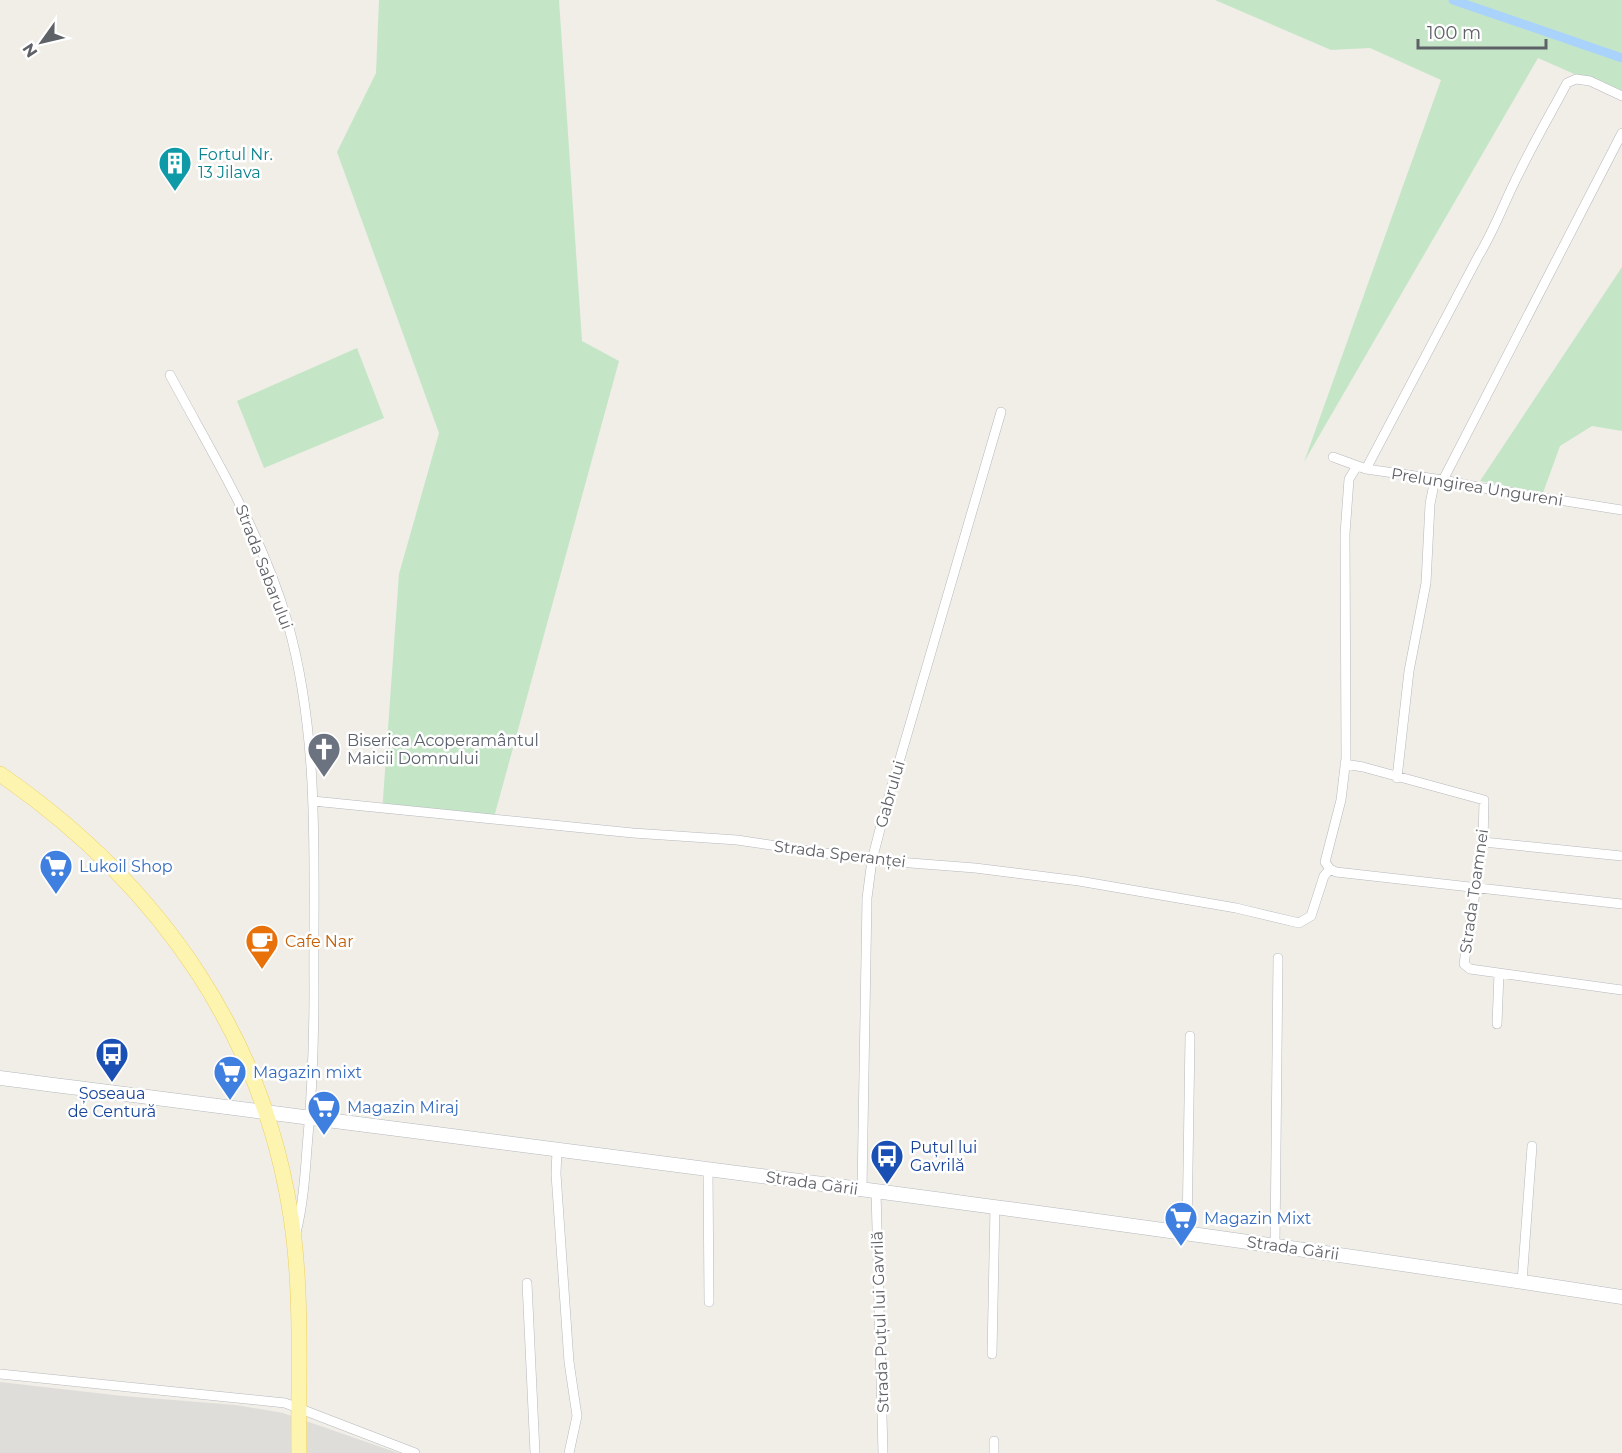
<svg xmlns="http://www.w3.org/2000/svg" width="1622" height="1453" font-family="Montserrat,sans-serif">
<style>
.industrial{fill:#dfddd9}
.green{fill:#c4e6c7}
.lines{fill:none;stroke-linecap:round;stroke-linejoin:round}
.canal{stroke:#aad3fc;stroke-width:9}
.street-casing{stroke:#b7b8bd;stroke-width:10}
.secondary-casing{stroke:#b5b8bd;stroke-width:15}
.primary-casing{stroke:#edcf62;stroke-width:16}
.street{stroke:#fff;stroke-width:9}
.secondary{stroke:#fff;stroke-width:14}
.primary{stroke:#fdf5af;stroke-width:15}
.labels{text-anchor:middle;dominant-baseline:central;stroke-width:5;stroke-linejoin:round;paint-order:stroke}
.culture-label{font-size:16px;fill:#0d838f;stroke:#fff;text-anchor:start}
.street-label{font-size:16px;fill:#5e6166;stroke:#fff}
.worship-label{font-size:16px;fill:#5b616d;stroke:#fff;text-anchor:start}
.shop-label{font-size:16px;fill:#366cbe;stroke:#fff;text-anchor:start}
.food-label{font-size:16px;fill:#c56008;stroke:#fff;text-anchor:start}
.transit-label{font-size:16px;fill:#164399;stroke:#fff}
</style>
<rect width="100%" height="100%" fill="#f0eee7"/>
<!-- industrial -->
<path class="industrial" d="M0 1382 123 1396 236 1405 283 1413 398 1453H0Z"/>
<!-- green -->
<path class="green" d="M379 0H559L582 341 619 361 493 821 382 813 399 574 439 433 337 152 376 73Z
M1215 0H1622V95L1538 58 1304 462 1441 80 1370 48 1331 50Z
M1622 267V431L1592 426 1560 446 1543 493 1480 481Z
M357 348 384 418 264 468 237 401Z"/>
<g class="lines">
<!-- canal -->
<path class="canal" d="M1453 0 1622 58"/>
<defs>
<path id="street" d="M170 375C214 457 262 533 288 624 321 742 313 868 314 989 314 1042 312 1095 307 1148 305 1176 303 1205 296 1233
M1333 457 1366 469 1443 480 1477 487 1622 510
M1357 466 1349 479 1345 534 1346 758 1341 800 1325 862 1330 869 1336 872 1622 904
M1366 469 1479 255C1495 229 1505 200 1519 173 1534 142 1551 113 1567 83L1576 79 1590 81 1622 96
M1443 480 1622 133
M1345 764 1363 767 1484 800 1483 842 1464 964 1470 969 1622 990
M1397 778 1409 671 1426 583 1430 504 1435 479
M313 801 633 833 737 840 872 860 975 868 1079 881 1236 908 1299 923 1311 916 1324 876 1330 869
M1483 842 1622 856
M1497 1024 1499 974
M557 1150 556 1174 569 1362 577 1416 569 1453
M708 1169 709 1302
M862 1189 867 898 872 860 885 810 1001 412
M876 1191 883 1453
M1187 1233 1190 1036
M1275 1245 1278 958
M1522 1282 1532 1146
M527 1283 535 1453
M992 1354 995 1206
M0 1374 285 1403 415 1453
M994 1441V1453"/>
<path id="secondary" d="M0 1078C541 1148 1083 1214 1622 1297"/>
<path id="primary" d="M0 774C161 885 271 1042 294 1239 302 1310 298 1382 299 1453"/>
</defs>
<!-- street casing -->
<use href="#street" class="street-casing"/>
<!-- secondary casing -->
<use href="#secondary" class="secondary-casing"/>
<!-- primary casing -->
<use href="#primary" class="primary-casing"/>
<!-- street -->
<use href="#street" class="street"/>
<!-- secondary -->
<use href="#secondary" class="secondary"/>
<!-- primary -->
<use href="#primary" class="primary"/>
</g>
<!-- icons -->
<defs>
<symbol id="building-pin" viewBox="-11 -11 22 30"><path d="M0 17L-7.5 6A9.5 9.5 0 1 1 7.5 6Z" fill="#0f9aa8" stroke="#fff"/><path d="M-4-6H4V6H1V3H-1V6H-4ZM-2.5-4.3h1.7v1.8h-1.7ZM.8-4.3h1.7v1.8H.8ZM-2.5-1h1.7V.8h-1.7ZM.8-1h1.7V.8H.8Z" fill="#fff"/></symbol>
<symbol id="church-pin" viewBox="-11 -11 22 30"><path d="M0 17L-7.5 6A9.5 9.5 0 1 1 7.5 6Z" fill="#6b7280" stroke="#fff"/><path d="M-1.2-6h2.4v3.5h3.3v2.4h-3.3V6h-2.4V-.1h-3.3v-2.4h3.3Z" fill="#fff"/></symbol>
<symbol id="supermarket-pin" viewBox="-11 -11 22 30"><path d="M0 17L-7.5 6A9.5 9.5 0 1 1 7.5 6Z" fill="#3f7fe0" stroke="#fff"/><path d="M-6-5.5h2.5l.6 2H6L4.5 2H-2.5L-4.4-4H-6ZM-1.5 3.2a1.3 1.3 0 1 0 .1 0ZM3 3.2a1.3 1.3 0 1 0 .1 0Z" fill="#fff"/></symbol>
<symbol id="cafe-pin" viewBox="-11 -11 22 30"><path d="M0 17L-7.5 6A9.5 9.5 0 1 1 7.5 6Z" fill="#e8710a" stroke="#fff"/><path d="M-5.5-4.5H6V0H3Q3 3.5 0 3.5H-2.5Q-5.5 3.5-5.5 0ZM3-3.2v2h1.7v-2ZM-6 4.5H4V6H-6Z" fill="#fff"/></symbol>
<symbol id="bus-pin" viewBox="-11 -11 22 30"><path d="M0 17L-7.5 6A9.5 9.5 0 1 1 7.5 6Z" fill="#1a4fb4" stroke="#fff"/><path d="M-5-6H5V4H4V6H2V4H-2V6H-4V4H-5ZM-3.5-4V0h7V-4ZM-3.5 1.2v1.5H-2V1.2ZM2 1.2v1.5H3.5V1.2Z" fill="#fff"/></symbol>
</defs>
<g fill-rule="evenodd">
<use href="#building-pin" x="156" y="144" width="38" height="52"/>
<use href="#church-pin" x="305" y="730" width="38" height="52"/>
<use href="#supermarket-pin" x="37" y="847" width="38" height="52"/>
<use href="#cafe-pin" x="243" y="922" width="38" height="52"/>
<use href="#bus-pin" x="93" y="1035" width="38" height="52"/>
<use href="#supermarket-pin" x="211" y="1053" width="38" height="52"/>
<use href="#supermarket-pin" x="305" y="1088" width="38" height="52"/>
<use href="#bus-pin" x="868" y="1137" width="38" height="52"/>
<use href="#supermarket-pin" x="1162" y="1199" width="38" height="52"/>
</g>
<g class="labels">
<!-- culture labels -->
<g class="culture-label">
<text x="198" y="154">Fortul Nr.<tspan x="198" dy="18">13 Jilava</tspan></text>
</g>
<!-- street labels -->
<g class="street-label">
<text transform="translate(1477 487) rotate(9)">Prelungirea Ungureni</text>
<text transform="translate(264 567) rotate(69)">Strada Sabarului</text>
<text transform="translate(890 794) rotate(-74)">Gabrului</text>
<text transform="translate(840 854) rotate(7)">Strada Speranței</text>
<text transform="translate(1474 891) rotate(-82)">Strada Toamnei</text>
<text transform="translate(812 1183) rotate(8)">Strada Gării</text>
<text transform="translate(1293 1248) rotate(8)">Strada Gării</text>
<text transform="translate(880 1322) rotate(-92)">Strada Puțul lui Gavrilă</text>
</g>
<!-- worship labels -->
<g class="worship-label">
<text x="347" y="740">Biserica Acoperamântul<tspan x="347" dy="18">Maicii Domnului</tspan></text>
</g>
<!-- shop labels -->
<g class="shop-label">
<text x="79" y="866">Lukoil Shop</text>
<text x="253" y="1072">Magazin mixt</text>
<text x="347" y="1107">Magazin Miraj</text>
<text x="1204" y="1218">Magazin Mixt</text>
</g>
<!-- food labels -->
<g class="food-label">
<text x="285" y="941">Cafe Nar</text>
</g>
<!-- transit labels -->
<g class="transit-label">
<text x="112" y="1093">Șoseaua<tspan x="112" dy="18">de Centură</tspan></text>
<text x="910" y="1147" text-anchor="start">Puțul lui<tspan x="910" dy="18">Gavrilă</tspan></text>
</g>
</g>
<!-- north arrow -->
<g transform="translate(42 42) rotate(236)" stroke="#ffffff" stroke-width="4.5" paint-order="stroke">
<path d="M0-4.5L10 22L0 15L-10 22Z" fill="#5e6166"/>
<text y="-9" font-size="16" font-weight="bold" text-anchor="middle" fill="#5e6166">N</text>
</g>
<!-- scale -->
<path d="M1418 39v9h128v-9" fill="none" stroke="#5e6166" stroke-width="3"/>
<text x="1427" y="39" font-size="18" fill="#5e6166" stroke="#ffffff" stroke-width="4.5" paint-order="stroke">100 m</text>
</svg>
